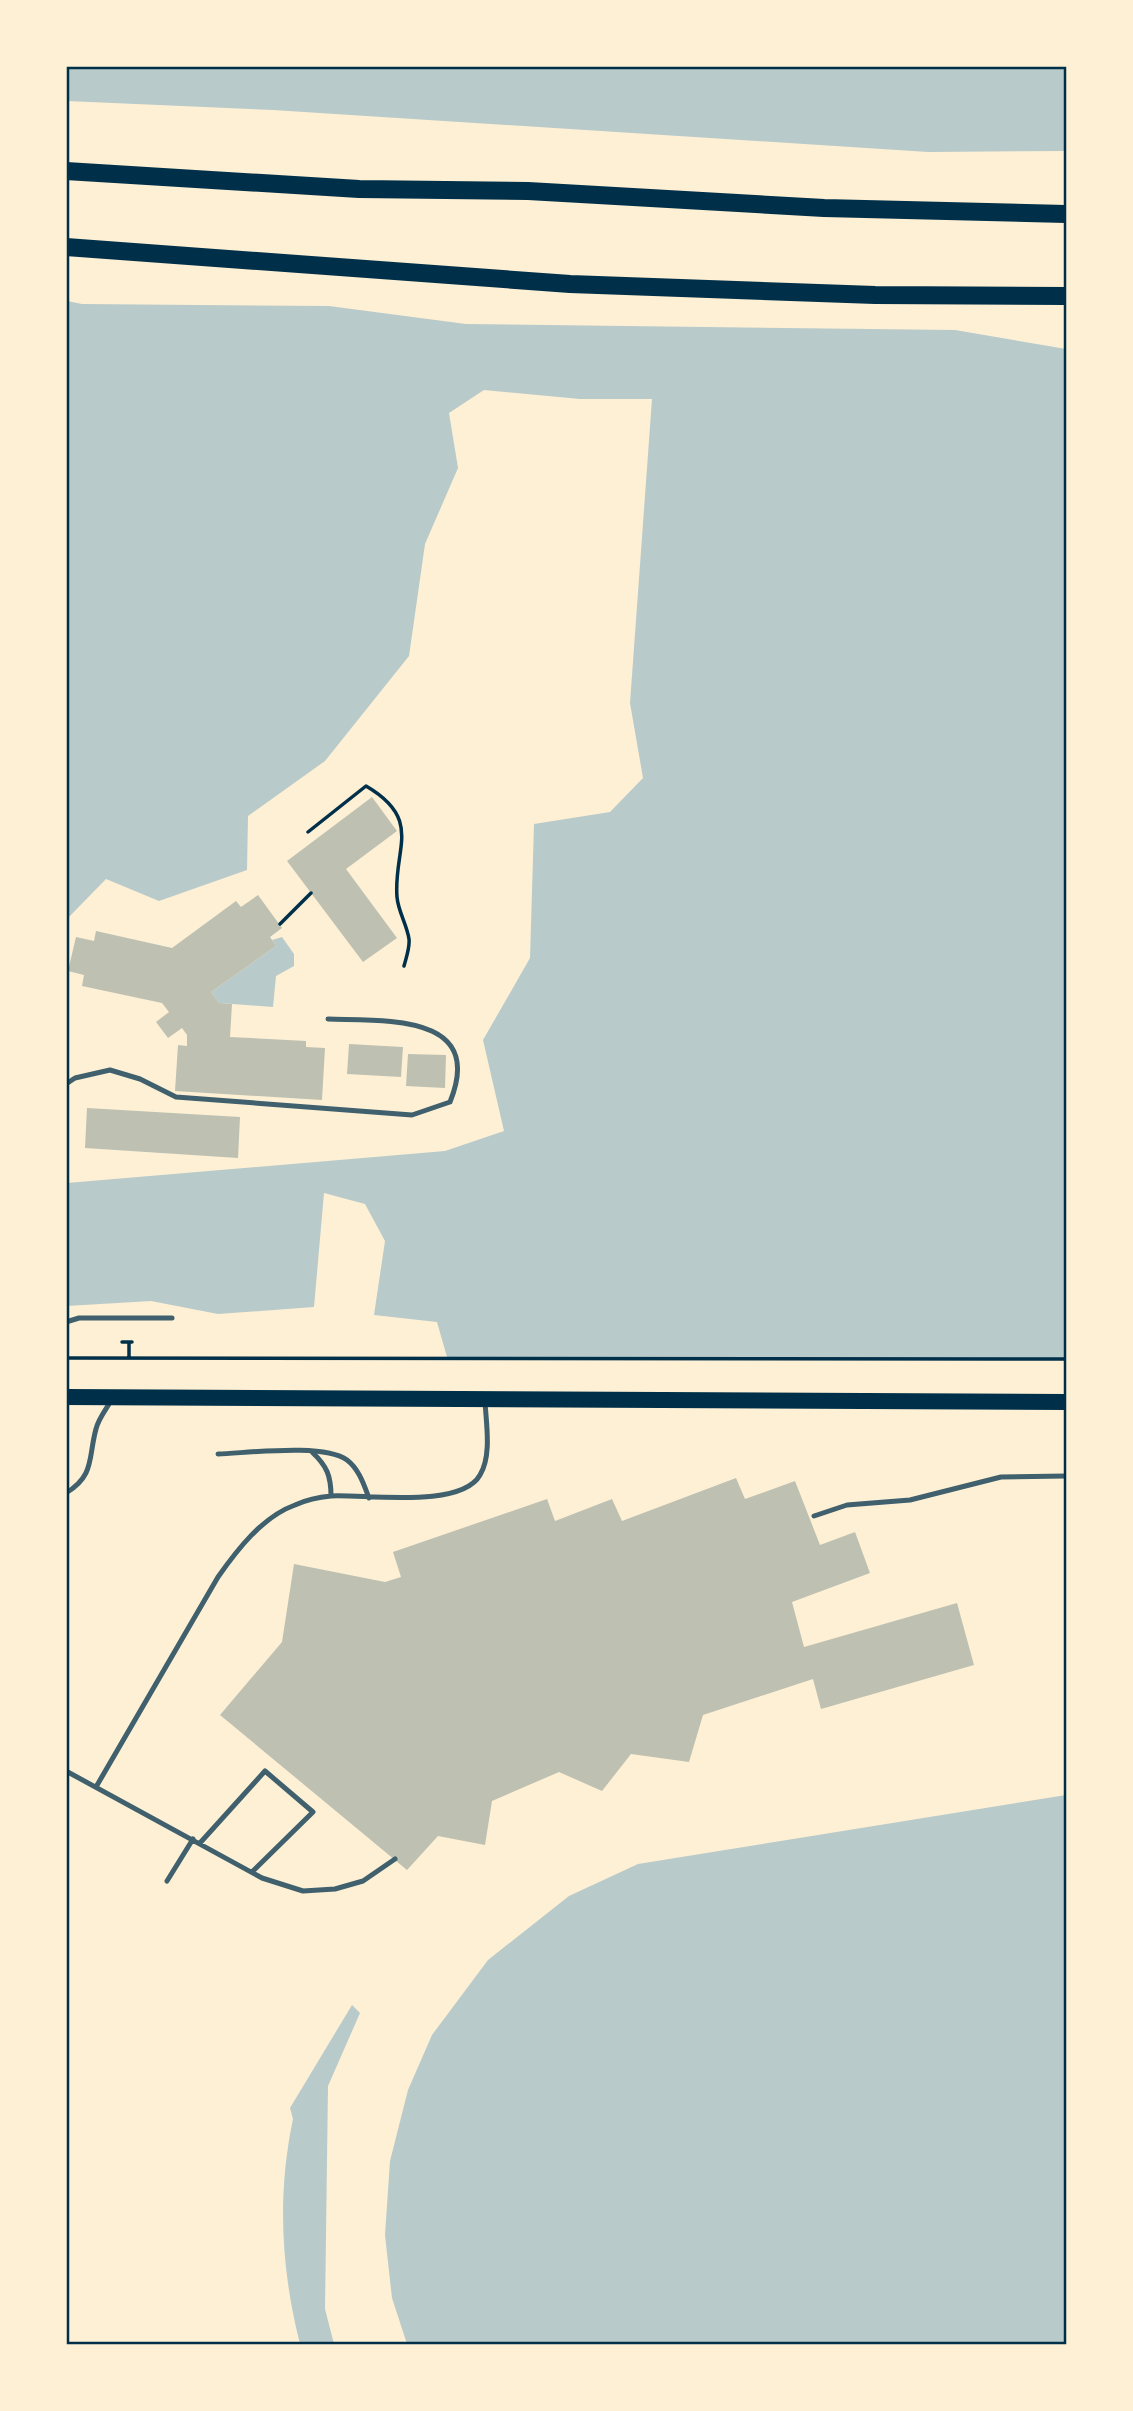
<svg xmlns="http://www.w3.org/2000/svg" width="1133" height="2411" font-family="Ubuntu,sans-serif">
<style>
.green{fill:#b9caca}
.building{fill:#bec0b2}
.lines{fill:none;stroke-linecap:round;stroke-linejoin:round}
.path{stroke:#003049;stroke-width:3.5}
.service{stroke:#3f606c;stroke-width:5}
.primary{stroke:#003049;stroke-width:16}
.motorway{stroke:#003049;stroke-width:18}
.neatline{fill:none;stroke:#003049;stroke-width:2.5}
</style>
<rect width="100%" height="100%" fill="#fdf0d5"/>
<!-- green -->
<path class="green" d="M67 66 1066 67V151L928 152 273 110 67 101Z
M67 301 82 304 329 306 466 324 955 330 1066 349V1359L447 1357 437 1322 374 1315 385 1241 365 1204 324 1193 314 1307 218 1314 151 1301 67 1306V1183L445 1151 504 1131 483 1040 530 958 534 824 610 812 643 778 630 703 652 399H580L484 390 449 413 458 468 425 544 409 656 325 761 248 816 247 870 159 901 106 879 67 919Z
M282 937 294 954V966L276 976 273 1007 219 1003 211 992 276 946 272 940Z
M1066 1795V2344H407L392 2298 385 2235 390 2161 408 2090 432 2035 488 1960 569 1896 638 1864Z
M352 2005 360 2013 328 2086 325 2309 334 2344H300C281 2269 277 2195 293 2119L290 2108Z"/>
<!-- building -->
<path class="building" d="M372 797 397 831 346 869 397 938 363 962 287 861Z
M258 895 282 928 270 937 276 946 211 992 219 1003 232 1004 230 1037 306 1041V1047L325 1048 322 1100 175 1091 178 1045 187 1046V1035L182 1028 168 1038 156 1022 169 1012 162 1003 82 986 84 975 68 971 76 937 94 941 96 931 172 948 236 901 241 907Z
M349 1044 403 1047 401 1077 347 1074Z
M408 1054 446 1055 445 1088 406 1086Z
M87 1108 240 1117 238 1158 85 1148Z
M736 1478 745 1499 795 1481 820 1545 855 1532 870 1573 792 1602 804 1647 957 1603 974 1665 821 1709 813 1679 703 1715 689 1762 631 1754 602 1791 559 1772 492 1801 485 1845 438 1836 407 1870 220 1715 282 1642 294 1564 385 1582 401 1577 393 1552 547 1499 555 1521 612 1499 622 1521Z"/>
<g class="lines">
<!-- path -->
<path class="path" d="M308 832 366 786C424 820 393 849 397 897 398 911 407 925 409 939 410 948 406 958 404 966
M280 924 311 893
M122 1342H132
M66 1358 1066 1359
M129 1358V1342"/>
<!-- service -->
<path class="service" d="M66 1084 75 1078 110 1070 140 1079 176 1097 412 1115 450 1102C486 1013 385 1021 328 1019
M66 1322 79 1318H172
M312 1452C327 1466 331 1476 331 1496
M218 1454C248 1453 324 1443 347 1460 359 1469 364 1485 369 1498
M66 1493C95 1475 88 1458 96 1429 98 1419 107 1408 112 1399
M814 1516 847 1505 910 1500 1001 1477 1066 1476
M66 1771 262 1878 303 1891 335 1889 363 1881 395 1859
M96 1787 218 1577C237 1550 262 1517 295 1505 306 1500 319 1497 331 1496 365 1494 461 1509 480 1475 492 1455 486 1423 485 1401
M200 1843 265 1771 313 1812 252 1872
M167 1881 193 1839"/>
<!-- primary -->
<path class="primary" d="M66 1397 1066 1402"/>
<!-- motorway -->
<path class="motorway" d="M66 171 359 189 528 191 824 208 1066 214
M66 247 570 284 875 295 1066 296"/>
</g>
<!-- border -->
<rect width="1133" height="2411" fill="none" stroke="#fdf0d5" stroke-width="136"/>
<rect x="68" y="68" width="997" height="2275" class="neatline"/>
</svg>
